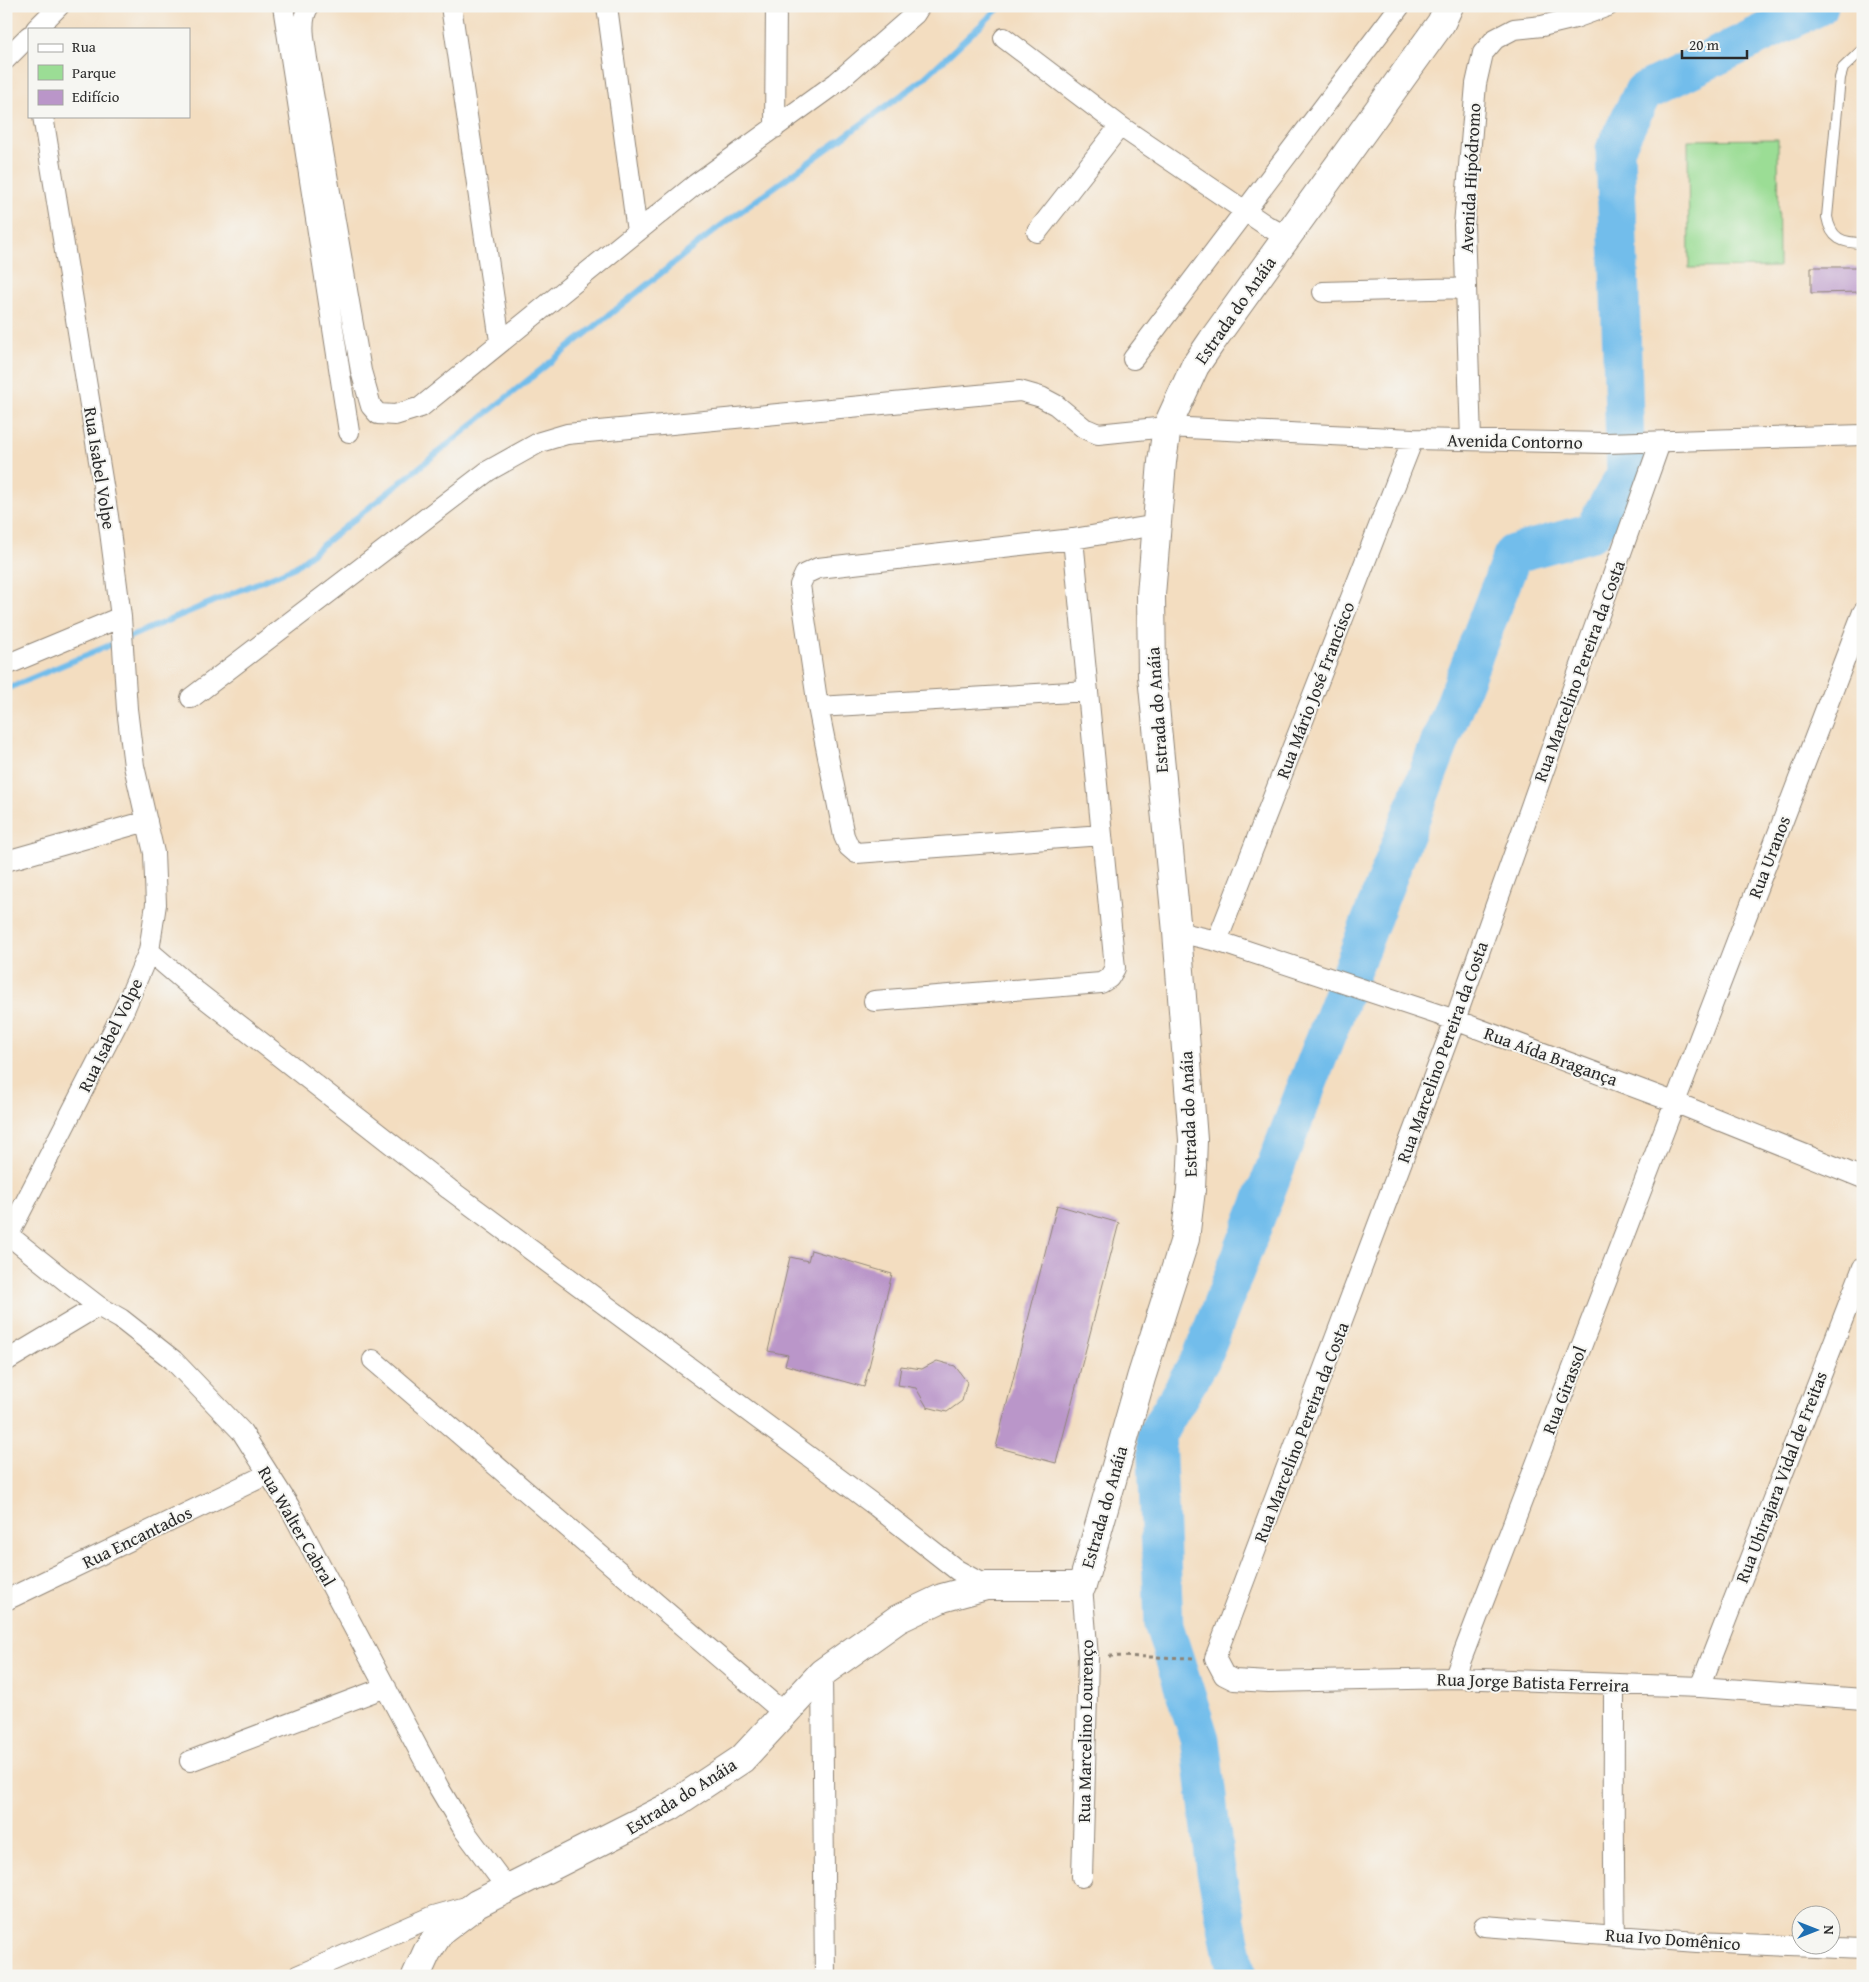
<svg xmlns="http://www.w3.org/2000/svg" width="1869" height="1982" font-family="'Gentium Book Plus',serif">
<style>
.green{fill:#9bdd95;stroke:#638460}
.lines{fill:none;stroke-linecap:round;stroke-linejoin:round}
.stream{stroke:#72bdeb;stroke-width:6}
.river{stroke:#72bdeb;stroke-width:39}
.building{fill:#ba96c9}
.lane-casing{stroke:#8f8476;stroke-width:12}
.street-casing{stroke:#8f8476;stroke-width:22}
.secondary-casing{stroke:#8f8476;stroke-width:30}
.path{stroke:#8f8476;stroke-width:3;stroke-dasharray:4 4;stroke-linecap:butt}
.lane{stroke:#fff;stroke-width:10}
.street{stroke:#fff;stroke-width:20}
.secondary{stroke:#fff;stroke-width:28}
.labels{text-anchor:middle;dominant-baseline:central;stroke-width:4;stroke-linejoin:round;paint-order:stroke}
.street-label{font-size:18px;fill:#2b2b2b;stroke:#f6f6f2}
</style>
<rect width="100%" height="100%" fill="#f6f6f2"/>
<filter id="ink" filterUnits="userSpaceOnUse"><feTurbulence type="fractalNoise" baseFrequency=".02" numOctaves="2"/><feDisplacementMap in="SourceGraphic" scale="10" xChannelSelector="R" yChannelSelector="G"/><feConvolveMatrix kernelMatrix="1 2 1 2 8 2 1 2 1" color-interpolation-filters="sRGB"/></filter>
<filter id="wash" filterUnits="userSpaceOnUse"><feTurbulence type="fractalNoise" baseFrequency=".0096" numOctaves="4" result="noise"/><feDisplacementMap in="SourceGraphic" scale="20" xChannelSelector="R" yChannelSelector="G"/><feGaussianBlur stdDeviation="1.12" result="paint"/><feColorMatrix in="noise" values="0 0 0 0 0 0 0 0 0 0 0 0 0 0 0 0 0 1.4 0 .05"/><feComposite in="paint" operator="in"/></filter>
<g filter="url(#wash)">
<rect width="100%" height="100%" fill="#f3ddc0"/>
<!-- green -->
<path class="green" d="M1778 139 1779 267 1689 268 1688 140Z"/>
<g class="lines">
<!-- stream -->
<path class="stream" d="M6 689 295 567 715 230 921 81 1001 6"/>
<!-- river -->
<path class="river" d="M1237 1976 1216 1871 1200 1739 1164 1626 1156 1435 1201 1359 1513 554 1592 532 1626 474 1615 149 1643 92 1819 6"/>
</g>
<g id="blocks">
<!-- building -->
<path class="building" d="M1811 267H1863V292L1811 293Z
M1057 1205 1119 1223 1056 1463 996 1447Z
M811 1250 892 1274 864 1387 785 1365 788 1355 768 1351 790 1257 808 1261Z
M937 1361 955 1366 967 1382 962 1401 947 1412 927 1407 916 1388 898 1385 901 1366 922 1369Z"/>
</g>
</g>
<g filter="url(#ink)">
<use href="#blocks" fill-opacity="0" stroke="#8f8476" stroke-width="1"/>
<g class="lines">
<defs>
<path id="lane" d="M1863 49 1843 68 1840 78 1827 217C1831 239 1842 243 1863 243"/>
<path id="street" d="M283 6 349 432
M309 6C299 21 305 42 307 59L361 371 371 406 378 414 395 415 421 407 696 184 836 83 915 14 920 6
M451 6 500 341
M607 6 637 232
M36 29 59 6
M1004 38 1120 126 1267 226 1287 237
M6 59 29 36
M775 128 776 6
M1037 232 1120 126
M1323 292 1466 288
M1133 359 1400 6
M1471 440 1464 225 1476 84 1483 53 1495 39 1514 29 1542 26 1575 18 1608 6
M1660 443 1455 1020 1215 1658 1224 1675 1234 1680 1269 1682 1454 1678 1700 1687 1863 1699
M6 665 121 617
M1088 691 818 707 800 585 805 574 818 568 1073 539 1157 525
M191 698 488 471 540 442 567 434 1020 391 1041 397 1056 405 1084 428 1098 434 1167 427 1413 439 1607 443 1863 435
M818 707 844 836 849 847 856 853 1102 835
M6 861 147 821
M1177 932 1217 941 1455 1020 1674 1102 1863 1178
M1217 941 1413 439
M149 951 197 992 449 1189 877 1507 957 1570 986 1586
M874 1001 1101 983 1109 978 1115 968 1073 539
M6 1233 67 1282 98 1306 121 1319 173 1360 242 1432 289 1506 439 1788 464 1830 507 1888
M8 1236 124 1010 149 951 156 904 154 853 134 766 127 709 121 617 108 516 43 116
M373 1360 785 1714
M6 1361 98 1306
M1082 1586 1088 1657 1082 1877
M6 1600 268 1474
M822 1673 825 1976
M1454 1678 1863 612
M1614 1685C1614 1768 1613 1852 1615 1935
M1700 1687 1863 1267
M190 1761 386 1687
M1484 1926 1697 1942 1863 1949
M297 1976 434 1916 466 1907"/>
<path id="secondary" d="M416 1976 427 1952 440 1932 477 1904 671 1806 742 1759 822 1673 898 1619 942 1598 986 1586H1082L1141 1378 1185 1239 1191 1190 1193 1140 1177 932 1152 676 1151 595 1162 462 1167 427 1195 366 1212 341 1441 23 1449 6"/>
</defs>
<!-- lane casing -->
<use href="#lane" class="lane-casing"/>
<!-- street casing -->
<use href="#street" class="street-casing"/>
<!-- secondary casing -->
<use href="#secondary" class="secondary-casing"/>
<!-- path -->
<path class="path" d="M1109 1656 1195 1658"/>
<!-- lane -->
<use href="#lane" class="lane"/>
<!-- street -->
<use href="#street" class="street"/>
<!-- secondary -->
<use href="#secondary" class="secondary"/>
</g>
</g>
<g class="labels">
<!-- street labels -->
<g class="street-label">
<text transform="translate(1470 178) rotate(-87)">Avenida Hipódromo</text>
<text transform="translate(1235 310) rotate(-55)">Estrada do Anáia</text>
<text transform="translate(1515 441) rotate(1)">Avenida Contorno</text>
<text transform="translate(100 468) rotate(81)">Rua Isabel Volpe</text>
<text transform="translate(1579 671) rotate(-70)">Rua Marcelino Pereira da Costa</text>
<text transform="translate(1315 690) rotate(-69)">Rua Mário José Francisco</text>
<text transform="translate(1157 710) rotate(-94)">Estrada do Anáia</text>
<text transform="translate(1769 857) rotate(-69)">Rua Uranos</text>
<text transform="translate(110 1035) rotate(-64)">Rua Isabel Volpe</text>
<text transform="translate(1442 1052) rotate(-70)">Rua Marcelino Pereira da Costa</text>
<text transform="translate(1551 1056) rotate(20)">Rua Aída Bragança</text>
<text transform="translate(1188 1114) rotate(-92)">Estrada do Anáia</text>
<text transform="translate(1564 1390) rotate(-69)">Rua Girassol</text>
<text transform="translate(1301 1432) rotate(-69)">Rua Marcelino Pereira da Costa</text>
<text transform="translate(1781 1477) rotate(-69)">Rua Ubirajara Vidal de Freitas</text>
<text transform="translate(1104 1507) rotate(-74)">Estrada do Anáia</text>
<text transform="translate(297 1526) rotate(60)">Rua Walter Cabral</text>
<text transform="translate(137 1537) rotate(-26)">Rua Encantados</text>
<text transform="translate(1533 1682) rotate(2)">Rua Jorge Batista Ferreira</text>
<text transform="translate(1085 1731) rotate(-89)">Rua Marcelino Lourenço</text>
<text transform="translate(681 1796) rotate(-32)">Estrada do Anáia</text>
<text transform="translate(1673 1939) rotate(4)">Rua Ivo Domênico</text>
</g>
</g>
<!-- margin -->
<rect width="1869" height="1982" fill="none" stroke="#f6f6f2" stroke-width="25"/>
<!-- legend -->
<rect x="28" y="28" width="162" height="90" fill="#f6f6f2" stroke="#a5a5a2"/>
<rect x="38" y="44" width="25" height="8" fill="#ffffff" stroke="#a5a5a2"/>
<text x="72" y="52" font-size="15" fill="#2b2b2b">Rua</text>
<rect x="38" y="65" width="25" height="15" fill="#9bdd95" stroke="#a5a5a2"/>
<text x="72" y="78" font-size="15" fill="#2b2b2b">Parque</text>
<rect x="38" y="90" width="25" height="15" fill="#ba96c9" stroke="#a5a5a2"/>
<text x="72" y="102" font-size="15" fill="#2b2b2b">Edifício</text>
<!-- north arrow -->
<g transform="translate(1816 1930) rotate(90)"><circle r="24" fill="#f6f6f2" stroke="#a5a5a2"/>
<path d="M0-4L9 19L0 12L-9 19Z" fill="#1f6fb2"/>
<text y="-8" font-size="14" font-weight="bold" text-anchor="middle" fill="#2b2b2b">N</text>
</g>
<!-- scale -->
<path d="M1682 50v8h65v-8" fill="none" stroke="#2b2b2b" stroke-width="2.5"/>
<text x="1689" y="50" font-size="15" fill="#2b2b2b" stroke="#f6f6f2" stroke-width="4" paint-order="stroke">20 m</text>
</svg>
